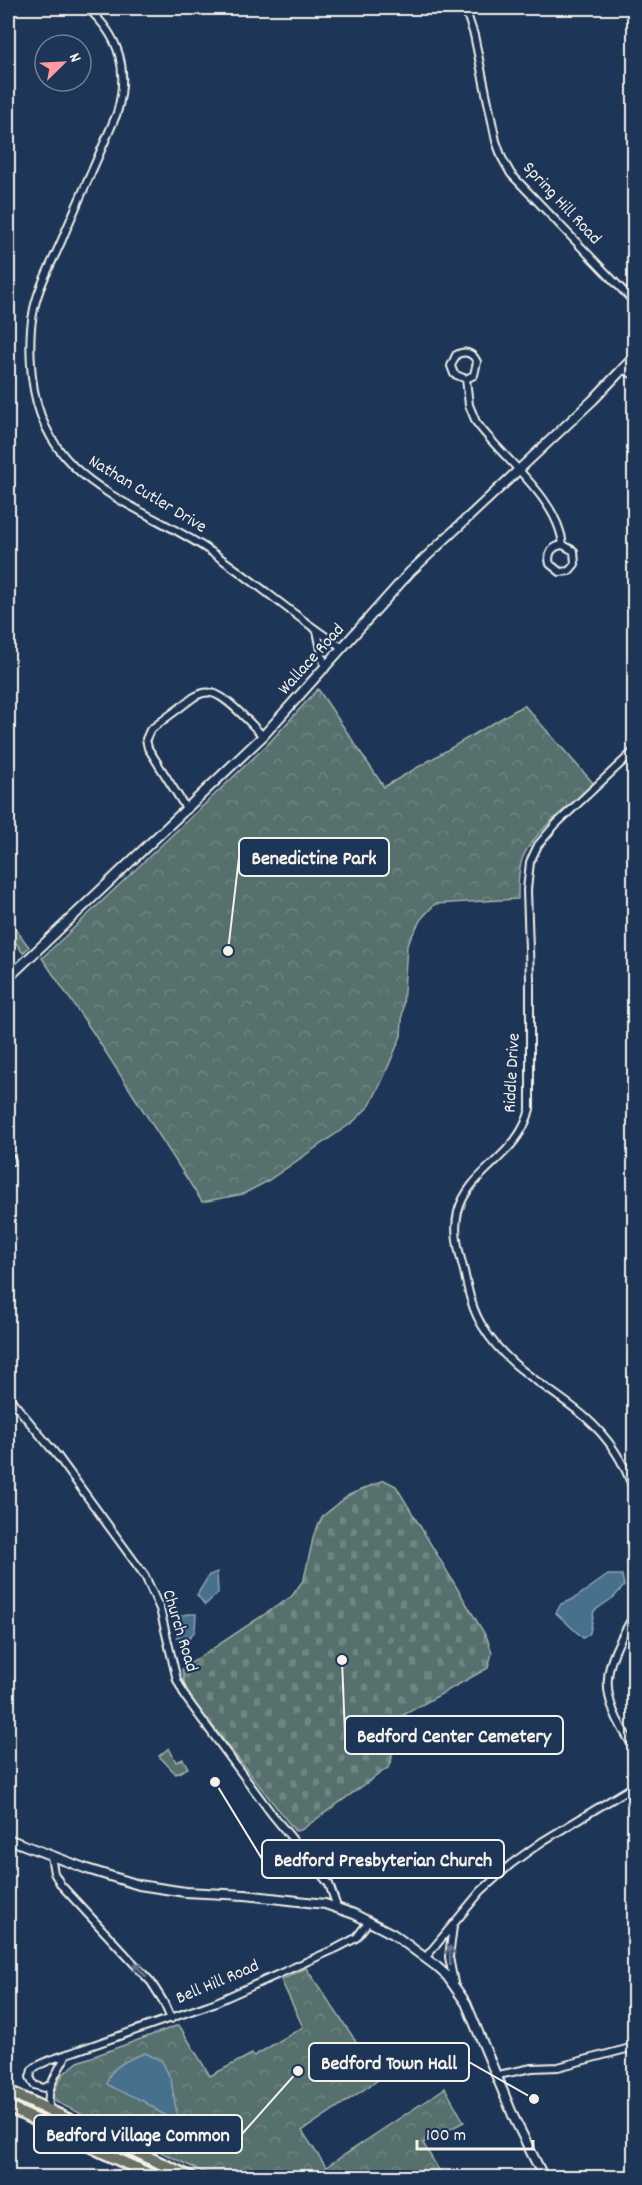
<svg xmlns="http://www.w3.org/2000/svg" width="642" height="2185" font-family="Dekko,sans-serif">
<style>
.cemetery{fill:url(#cemetery-stones);stroke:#a5b0aa;stroke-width:1.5}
.park{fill:url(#park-crowns);stroke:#a5b0aa;stroke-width:1.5}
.water{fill:#466f8d;stroke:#8ca3b1;stroke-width:1.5}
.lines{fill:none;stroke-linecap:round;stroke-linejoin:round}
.minor-casing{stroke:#f4f1e8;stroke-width:10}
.tertiary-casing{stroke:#f4f1e8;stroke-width:12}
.trunk-casing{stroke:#f4f1e8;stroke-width:15}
.minor{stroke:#1d3557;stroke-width:6}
.tertiary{stroke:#1d3557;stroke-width:8}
.trunk{stroke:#697266;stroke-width:10}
.oneway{stroke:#68778a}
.labels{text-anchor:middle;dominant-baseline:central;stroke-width:4.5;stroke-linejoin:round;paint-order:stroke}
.street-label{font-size:18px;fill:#f4f1e8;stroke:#1d3557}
.leader{fill:none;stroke:#f4f1e8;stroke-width:2}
.callout-dot{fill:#f4f1e8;stroke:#1d3557;stroke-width:2}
.callout{fill:#1d3557;stroke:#f4f1e8;stroke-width:2}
.callout-label{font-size:20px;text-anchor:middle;font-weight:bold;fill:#f4f1e8}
</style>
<defs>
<pattern id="cemetery-stones" width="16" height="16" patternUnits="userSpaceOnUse" patternTransform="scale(1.5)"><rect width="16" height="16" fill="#56706d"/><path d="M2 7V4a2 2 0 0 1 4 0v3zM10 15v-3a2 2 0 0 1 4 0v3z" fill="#6f8582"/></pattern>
<pattern id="park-crowns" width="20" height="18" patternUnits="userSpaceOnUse" patternTransform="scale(1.5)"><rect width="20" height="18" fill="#56706d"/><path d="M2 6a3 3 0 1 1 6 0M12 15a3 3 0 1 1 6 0" fill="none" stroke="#6f8582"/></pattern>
</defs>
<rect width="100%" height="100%" fill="#1d3557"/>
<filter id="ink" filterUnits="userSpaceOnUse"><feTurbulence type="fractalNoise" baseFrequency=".0167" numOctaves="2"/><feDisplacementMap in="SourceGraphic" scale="12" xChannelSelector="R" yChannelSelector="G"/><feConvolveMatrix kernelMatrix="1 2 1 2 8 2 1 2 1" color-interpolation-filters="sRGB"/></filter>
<g filter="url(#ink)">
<!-- cemetery -->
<path class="cemetery" d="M384 1480 396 1486 487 1638 492 1653 488 1668 389 1723C384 1739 398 1752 389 1767L301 1830 295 1831 196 1705 185 1687 182 1669 292 1596 304 1579 314 1534 323 1516 349 1495Z"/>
<!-- park -->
<path class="park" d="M318 689 384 787 524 705 594 784C572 804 535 830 523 857 518 870 518 885 518 899L435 904 421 919 407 945 401 1036 383 1079 370 1105 353 1122 266 1182 243 1194 202 1202 94 1034 42 958 267 745Z
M8 919 29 947 23 953 8 932Z
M169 1748 176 1762 183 1759 188 1768 176 1774 159 1756Z
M306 1968 381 2078 302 2131 326 2167 445 2088 464 2122 423 2143 443 2177H213L50 2099 63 2074 78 2062 179 2025 210 2076 252 2054 254 2056 303 2027 281 1980Z"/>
<!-- water -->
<path class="water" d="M217 1572 218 1593 205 1605 197 1595 209 1575Z
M608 1575H622L624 1586 614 1597 594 1611 590 1633 583 1638 556 1613 561 1604 575 1598Z
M187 1614H196L195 1631 188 1639 177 1637V1617Z
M145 2053 162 2061 171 2080 177 2114 173 2118C161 2116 153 2106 143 2101 130 2094 120 2093 107 2084 108 2067 131 2058 145 2053Z"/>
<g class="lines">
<defs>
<path id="minor" d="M87 8C121 37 129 71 117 113 99 156 79 199 61 242 51 265 37 289 33 314 29 334 30 356 32 377 44 484 131 499 207 549 254 580 296 618 343 648
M465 8 474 35 496 141 502 158 511 174 634 302
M622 369 634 375
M466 379 454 374 451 366 456 355C465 350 473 353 477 362L474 375 466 379 469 405 476 422C503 459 558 498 563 545L574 551 575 564 569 571 560 572 550 564C547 554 552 546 563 545
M317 631 325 669
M634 751 556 824 538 845 530 862 527 890 530 979V1109C518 1158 469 1169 458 1212 453 1232 459 1252 464 1271 468 1290 472 1310 483 1327 508 1369 549 1386 585 1417 608 1437 625 1463 634 1492
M187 810 148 748 146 739 150 730 194 697C199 694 205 691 212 693 227 696 252 725 263 736
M8 1154 12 1161
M8 1396 59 1458 145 1576 160 1609 177 1680 186 1698 271 1813 329 1884 337 1907
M634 1615C601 1671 597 1692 634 1748
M51 1856 54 1873 61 1885 151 1982 163 2001 171 2019
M453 1926 449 1957 454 1983
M426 1957 481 1891 511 1864 543 1841 634 1786
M498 2075 532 2068 558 2067 634 2047
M50 2085 44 2088 34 2085 30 2077 32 2070 37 2066 50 2060 214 2003 337 1948 356 1938 369 1921
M50 2111C44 2089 57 2073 67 2054"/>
<path id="tertiary" d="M8 978 263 736 410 572 593 400 634 357
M8 1839 87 1869 139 1885 185 1892 245 1895 325 1904 354 1914 393 1934 436 1966 447 1976 466 2003 514 2118 544 2178"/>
<path id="trunk" d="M8 2091 192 2178
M8 2107 157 2178"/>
</defs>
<!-- minor casing -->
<use href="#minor" class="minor-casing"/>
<!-- tertiary casing -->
<use href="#tertiary" class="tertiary-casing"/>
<!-- trunk casing -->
<use href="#trunk" class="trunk-casing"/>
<!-- minor -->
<use href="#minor" class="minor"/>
<!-- tertiary -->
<use href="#tertiary" class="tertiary"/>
<!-- trunk -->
<use href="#trunk" class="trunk"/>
</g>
<!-- one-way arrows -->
<defs><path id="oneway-shaft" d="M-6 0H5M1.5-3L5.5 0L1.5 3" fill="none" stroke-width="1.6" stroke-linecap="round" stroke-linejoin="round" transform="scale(1.5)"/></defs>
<g class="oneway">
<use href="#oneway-shaft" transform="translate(450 1955) rotate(-91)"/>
<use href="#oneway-shaft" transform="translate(140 1970) rotate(-133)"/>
</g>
</g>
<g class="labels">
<!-- street labels -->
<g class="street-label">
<text transform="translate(561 204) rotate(47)">Spring Hill Road</text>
<text transform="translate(147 495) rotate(31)">Nathan Cutler Drive</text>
<text transform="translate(312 660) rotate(-48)">Wallace Road</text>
<text transform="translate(513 1073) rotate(-87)">Riddle Drive</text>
<text transform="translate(179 1631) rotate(73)">Church Road</text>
<text transform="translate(218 1983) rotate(-23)">Bell Hill Road</text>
</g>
</g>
<!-- callouts -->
<path class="leader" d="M228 951L239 857M342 1660L345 1735M215 1782L262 1859M534 2099L469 2062M298 2071L242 2134"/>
<g class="callout-dot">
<circle cx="228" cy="951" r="6"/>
<circle cx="342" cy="1660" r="6"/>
<circle cx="215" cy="1782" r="6"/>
<circle cx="534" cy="2099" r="6"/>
<circle cx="298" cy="2071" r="6"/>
</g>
<g class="callout">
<rect x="239" y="838" width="150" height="38" rx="6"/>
<rect x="345" y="1716" width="218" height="38" rx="6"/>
<rect x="262" y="1840" width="242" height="38" rx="6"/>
<rect x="309" y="2043" width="160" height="38" rx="6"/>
<rect x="34" y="2115" width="208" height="38" rx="6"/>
</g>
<g class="callout-label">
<text x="314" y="864">Benedictine Park</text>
<text x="454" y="1742">Bedford Center Cemetery</text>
<text x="383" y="1866">Bedford Presbyterian Church</text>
<text x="389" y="2069">Bedford Town Hall</text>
<text x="138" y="2141">Bedford Village Common</text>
</g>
<!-- margin -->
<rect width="642" height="2185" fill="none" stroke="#1d3557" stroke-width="30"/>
<rect x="15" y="15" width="612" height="2155" fill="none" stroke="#f4f1e8" stroke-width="2" filter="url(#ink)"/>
<!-- north arrow -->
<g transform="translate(63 63) rotate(66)"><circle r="28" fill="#1d3557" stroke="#738091" stroke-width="1.5"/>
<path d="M0-4.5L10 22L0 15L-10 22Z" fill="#ff9aa2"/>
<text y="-9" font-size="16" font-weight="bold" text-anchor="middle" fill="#f4f1e8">N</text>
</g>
<!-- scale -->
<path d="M417 2140v9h116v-9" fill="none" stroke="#f4f1e8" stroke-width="3"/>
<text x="426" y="2140" font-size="18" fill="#f4f1e8" stroke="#1d3557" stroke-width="4.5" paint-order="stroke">100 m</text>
</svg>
